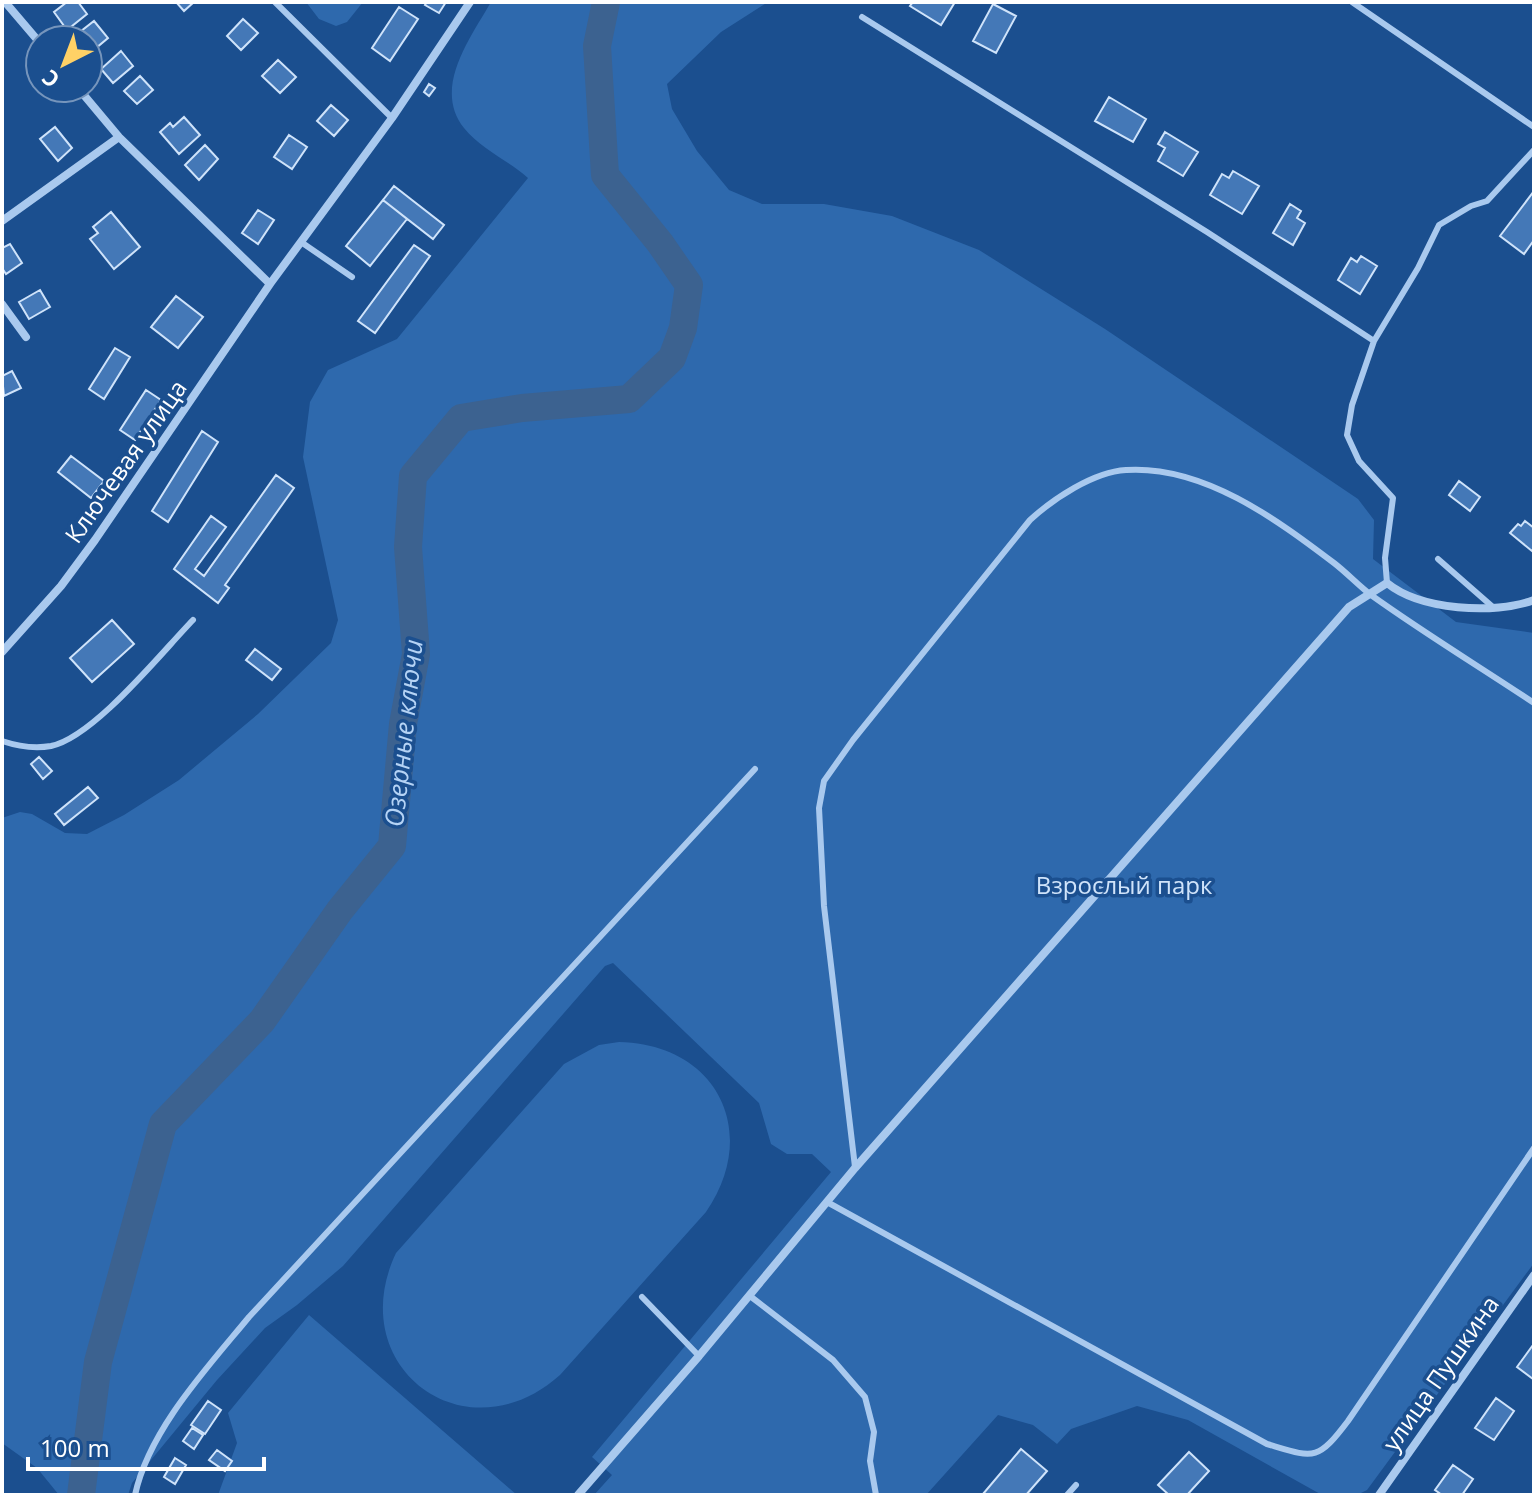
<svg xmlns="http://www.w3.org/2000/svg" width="1536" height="1497" font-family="'Open Sans',sans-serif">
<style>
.green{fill:#2e69ad}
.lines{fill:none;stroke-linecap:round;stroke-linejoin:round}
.river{stroke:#3c6290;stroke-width:28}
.building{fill:#4478b7;stroke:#cfe3fa;stroke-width:2}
.lane{stroke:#a9c9ee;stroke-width:6}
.street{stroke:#a9c9ee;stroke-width:8}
.labels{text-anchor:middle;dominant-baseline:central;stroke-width:7;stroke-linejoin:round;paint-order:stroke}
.street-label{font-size:24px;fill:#fff;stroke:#1b4f8f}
.park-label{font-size:24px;fill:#cfe3fa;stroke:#1b4f8f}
.water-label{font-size:26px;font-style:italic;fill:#b5d3f5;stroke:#1b4f8f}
</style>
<rect width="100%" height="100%" fill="#1b4f8f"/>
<!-- green -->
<path class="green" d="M306 2H363L347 22 336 26 319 19Z
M491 2H768L721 32 667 84 672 109 697 151 729 190 762 204H824L892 216 979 250 1105 329 1358 499 1374 520 1373 559 1456 622 1534 633V1263L1367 1490 1357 1495H1322L1188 1420 1137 1406 1071 1429 1057 1444 1033 1425 998 1415 926 1495H594L612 1475 592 1457 831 1172 812 1154H787L771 1144 759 1103 613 963 605 966 343 1266 297 1305 265 1328 217 1380 132 1483 128 1495H59L37 1468 2 1443V818L20 812 32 814 65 833 87 834 124 815 179 780 258 714 331 643 338 620 303 457 310 402 328 370 397 339 528 178C509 161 481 149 464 128 432 88 471 37 491 2Z
M619 1042C717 1044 761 1132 706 1212L560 1375C466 1459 342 1367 396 1253L564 1064 599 1045Z
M309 1315 517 1495H218L237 1443 228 1413Z"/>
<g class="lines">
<!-- river -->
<path class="river" d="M81 1495 98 1362 163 1124 262 1021 340 910 392 846 403 724 416 654 408 547 413 476 461 418 522 408 629 399 672 358 683 328 689 285 660 243 605 175 597 46 606 2"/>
</g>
<!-- building -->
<path class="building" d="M67 2H78L87 14 67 30 54 12Z
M176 2H194L184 11Z
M427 2H446L439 13 425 5Z
M913 2H955L941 25 910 6Z
M993 4 1016 16 996 53 973 41Z
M399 7 418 19 390 61 372 48Z
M243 19 258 33 241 50 227 36Z
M94 21 108 38 90 53 88 40H79L76 35Z
M121 51 133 66 113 83 101 69Z
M278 60 296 77 280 93 262 76Z
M140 76 153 90 137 104 124 91Z
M429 84 435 88 429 96 424 92Z
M1109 97 1146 119 1133 142 1095 121Z
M331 105 348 120 334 136 317 121Z
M184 117 200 135 179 154 160 132 170 123 173 127Z
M55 127 72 148 58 161 40 139Z
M1165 132 1198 152 1183 176 1158 161 1165 148 1158 144Z
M289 135 307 147 292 169 274 157Z
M205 145 218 159 199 180 185 165Z
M1233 171 1259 186 1242 214 1210 195 1222 174 1229 178Z
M394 186 444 225 433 239 383 200Z
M1534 191V240L1524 254 1500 236Z
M383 200 407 219 370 266 346 246Z
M1290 204 1301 211 1297 218 1305 223 1293 245 1273 233Z
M258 210 274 220 258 244 242 233Z
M111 212 140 247 114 269 90 239 98 233 93 227Z
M10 244 22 263 6 274 2 268V248Z
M414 245 430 256 375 333 358 321Z
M1361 256 1377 266 1360 294 1338 280 1351 258 1357 262Z
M40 290 50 307 29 319 19 302Z
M176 296 203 317 178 348 151 327Z
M115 348 130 357 104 399 89 389Z
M12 371 21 388 4 396 2 376Z
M146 390 161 400 135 440 120 430Z
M202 431 218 442 168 522 152 511Z
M71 456 104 481 91 498 58 472Z
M276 475 294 488 225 585 229 588 218 603 174 569 211 516 226 527 195 569 204 576Z
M1459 481 1480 497 1470 511 1449 495Z
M1525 521 1534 528V548L1532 551 1510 533 1518 524 1521 526Z
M112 620 134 644 92 682 70 658Z
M255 649 281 669 272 680 246 660Z
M39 757 52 771 43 779 31 764Z
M88 787 98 798 64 825 55 814Z
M1533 1345 1534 1346 1533 1379 1517 1367Z
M1496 1398 1514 1411 1494 1440 1475 1428Z
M208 1401 221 1410 205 1434 191 1425Z
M192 1428 203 1435 194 1449 183 1441Z
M1021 1449 1047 1471 1026 1495H985L983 1494Z
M217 1450 232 1461 225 1471 209 1460Z
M1189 1452 1209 1471 1187 1495H1169L1158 1485Z
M175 1458 186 1465 175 1484 164 1477Z
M1453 1465 1473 1479 1462 1495H1442L1435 1490Z"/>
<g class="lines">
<!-- lane -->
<path class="lane" d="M275 2 392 118
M1352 2 1534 127
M862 17 1207 232 1374 341
M301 242 352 277
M1438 559 1494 608
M1387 583 1385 558 1393 498 1359 461 1347 435 1352 405 1374 341 1418 268 1439 225 1471 206 1487 201 1534 150
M2 741C17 746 34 749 51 746 94 737 161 653 193 620
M855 1167 824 906 819 808 824 781 853 740 1030 520C1053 499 1093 472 1126 470 1203 465 1276 519 1334 563 1347 573 1358 585 1371 595 1424 633 1480 667 1534 703
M827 1202 1267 1444C1314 1458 1317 1462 1348 1421L1534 1148
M750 1296 833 1360 865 1397 874 1432 870 1461 876 1495
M642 1297 699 1356
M135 1495C149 1430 207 1368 249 1317L755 769
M1067 1495 1076 1485"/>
<!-- street -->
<path class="street" d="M5 2 40 43
M78 88 119 137 270 284
M2 221 119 137
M2 304 26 337
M2 652 61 586 95 540 270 284 392 118 470 2
M578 1495 699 1356 855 1168 1349 607 1387 583C1420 610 1494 615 1534 600
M1379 1495 1534 1275"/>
</g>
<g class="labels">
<!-- street labels -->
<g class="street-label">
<text transform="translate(125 461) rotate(-55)">Ключевая улица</text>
<text transform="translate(1440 1373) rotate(-55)">улица Пушкина</text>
</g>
<!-- park labels -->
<g class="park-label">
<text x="1124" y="884">Взрослый парк</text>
</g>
<!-- water labels -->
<g class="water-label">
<text transform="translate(403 733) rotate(-84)">Озерные ключи</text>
</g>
</g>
<!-- border -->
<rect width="1536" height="1497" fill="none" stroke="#ffffff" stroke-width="8"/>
<!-- north arrow -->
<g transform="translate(64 64) rotate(222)"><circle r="38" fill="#1b4f8f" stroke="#7695bc" stroke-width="2"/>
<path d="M0-6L14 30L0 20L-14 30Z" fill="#ffd166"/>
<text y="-12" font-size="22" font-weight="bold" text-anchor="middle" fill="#ffffff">С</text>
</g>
<!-- scale -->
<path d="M28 1457v12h236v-12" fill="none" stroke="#ffffff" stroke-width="4"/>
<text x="40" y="1457" font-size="24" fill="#ffffff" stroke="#1b4f8f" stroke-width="6" paint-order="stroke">100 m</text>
</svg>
